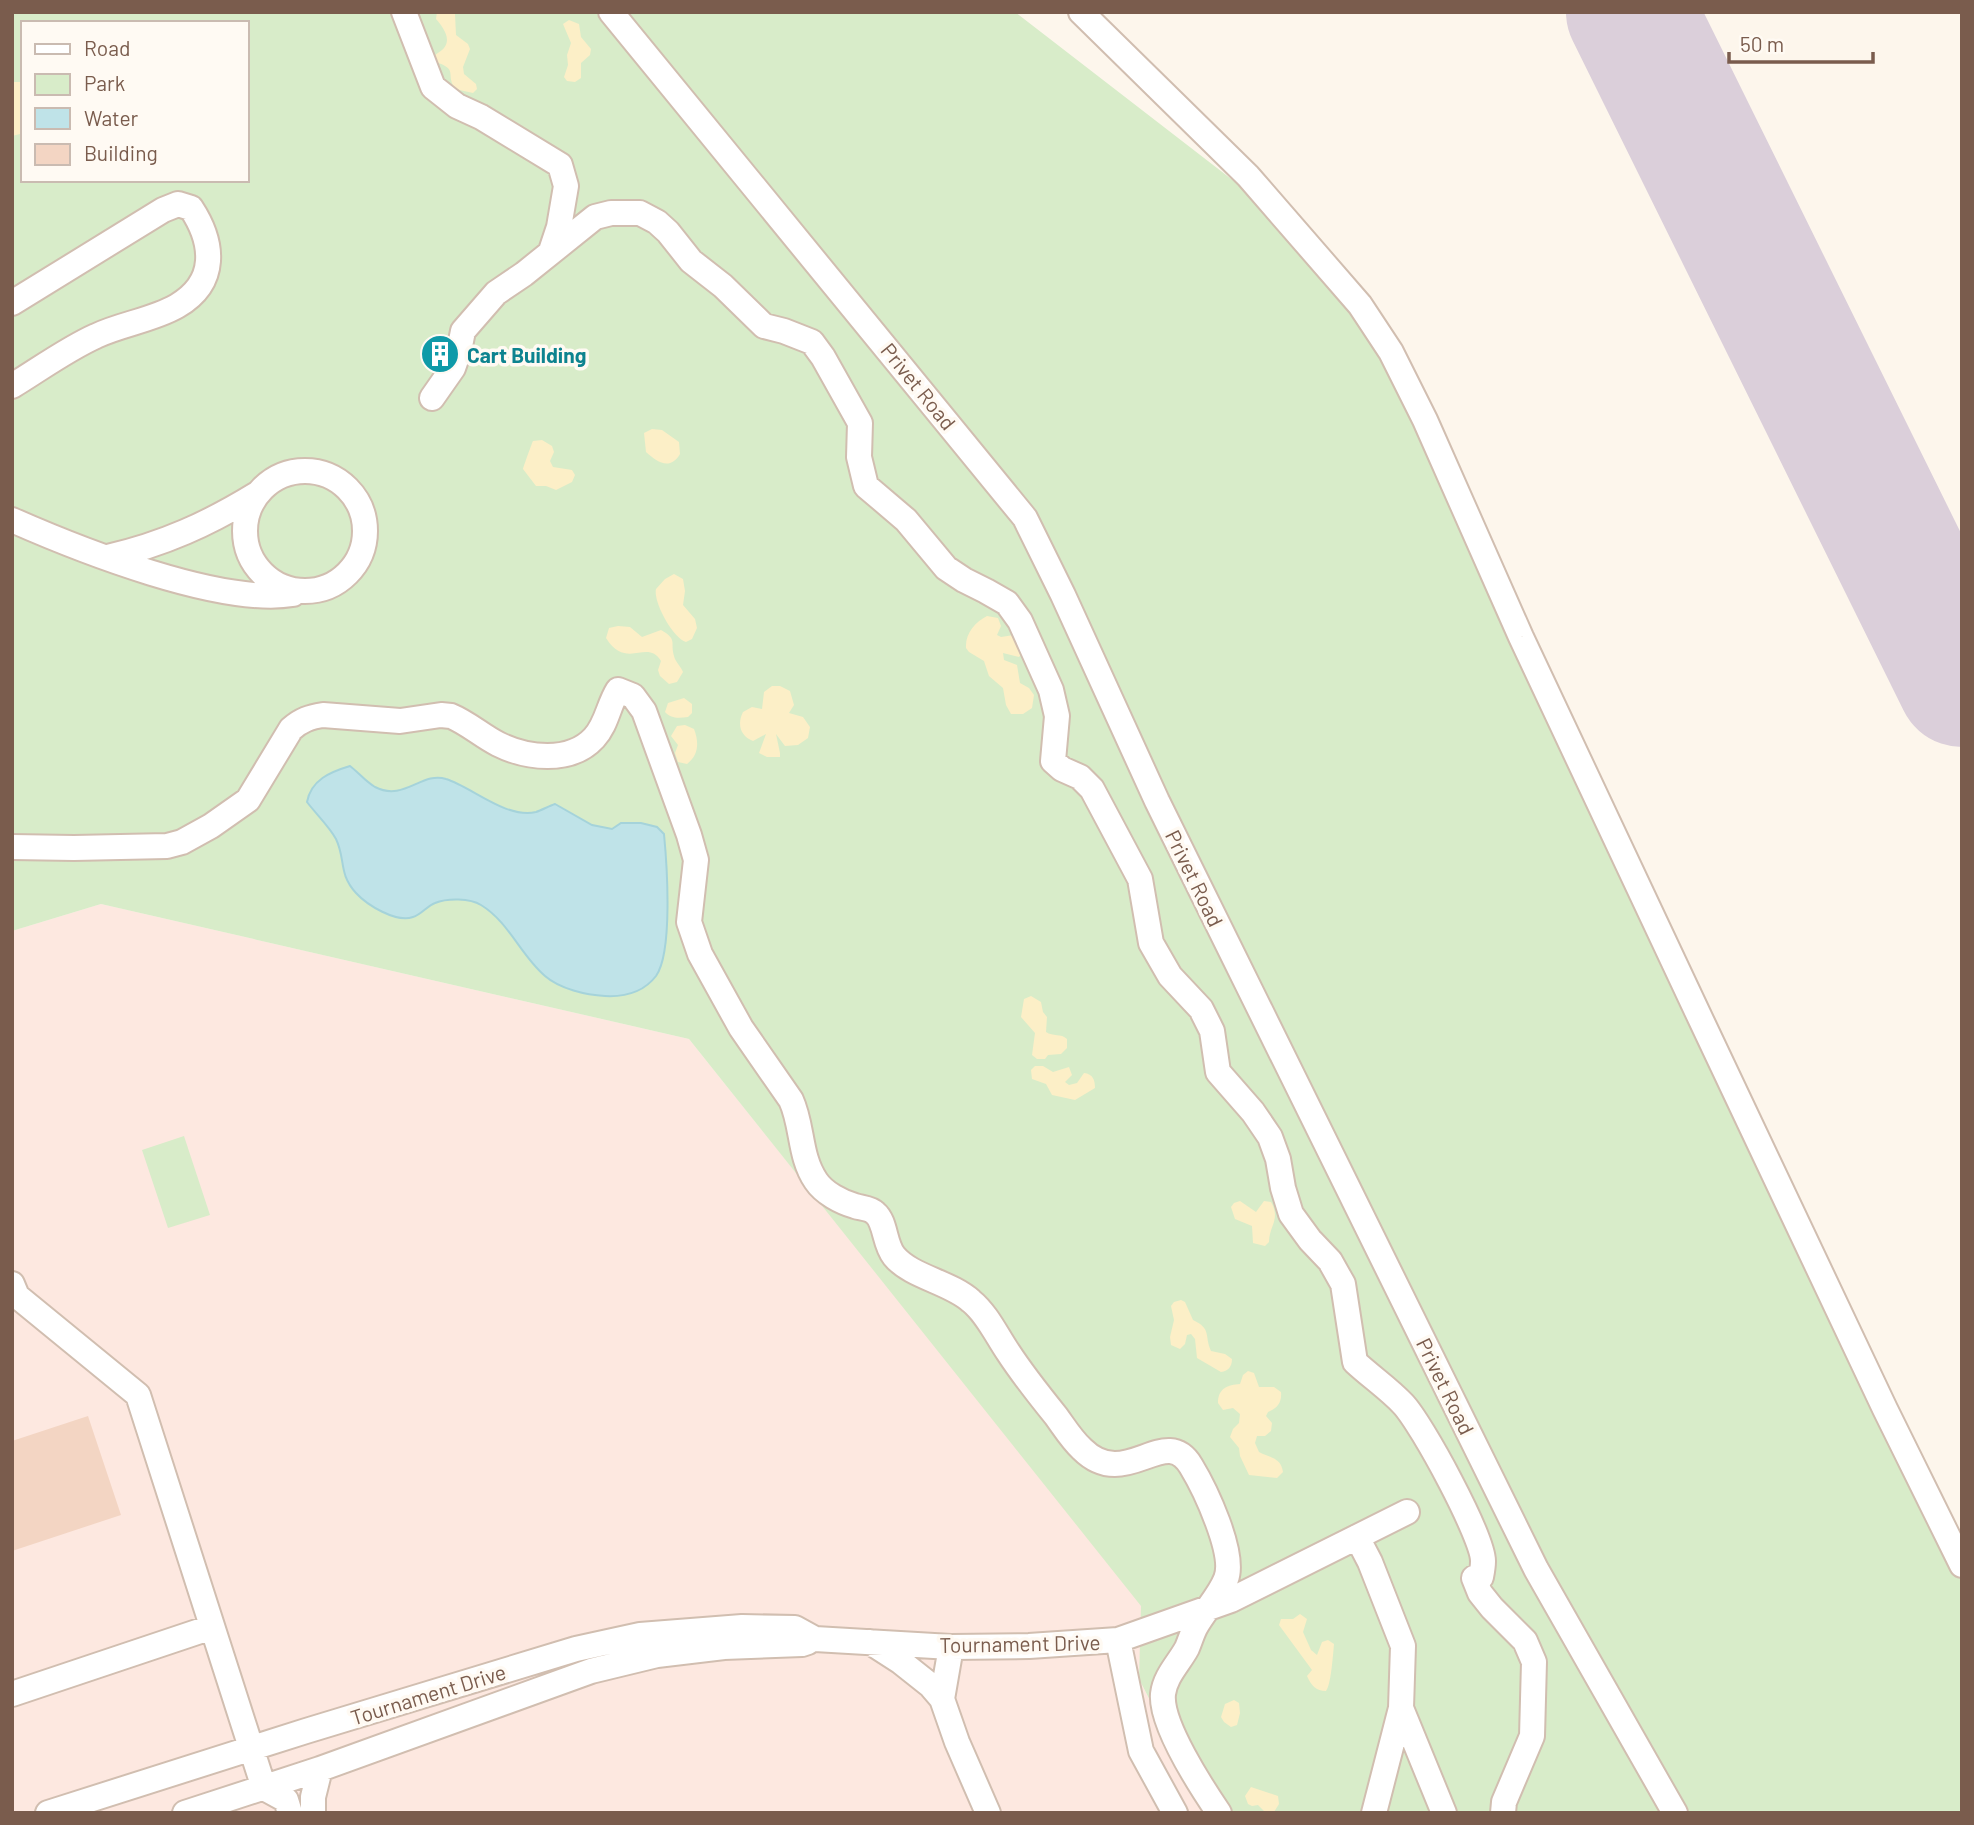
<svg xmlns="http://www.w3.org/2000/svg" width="1974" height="1825" font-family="Barlow,sans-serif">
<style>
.commercial{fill:#fde8e0}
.green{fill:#d8ecc9;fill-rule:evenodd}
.sand{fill:#fcefc7}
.water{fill:#bfe3e8;stroke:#a5d3da;stroke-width:2}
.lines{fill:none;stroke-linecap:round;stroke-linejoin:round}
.runway{stroke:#dbcfda;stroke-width:130}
.building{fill:#f3d5c3}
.minor-casing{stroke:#d1beb0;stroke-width:28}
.minor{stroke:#fff;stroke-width:24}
.labels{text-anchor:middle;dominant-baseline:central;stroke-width:7;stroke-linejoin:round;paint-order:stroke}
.culture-label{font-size:21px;font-weight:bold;fill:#0d838f;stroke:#fffaf3;text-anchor:start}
.street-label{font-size:21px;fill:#7a5c4d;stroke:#fffaf3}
</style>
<rect width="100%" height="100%" fill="#fdf6ec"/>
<!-- commercial -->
<path class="commercial" d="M101 904 689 1039 1142 1606 1139 1679 1207 1813H12V931Z"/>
<!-- green -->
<path class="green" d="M12 12H1015L1345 267 1962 1559V1813H1208L1139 1679 1141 1606 689 1039 101 904 12 931ZM23 23H247V180H23Z
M184 1136 210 1215 168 1228 142 1150Z"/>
<!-- sand -->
<path class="sand" d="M437 12 455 14 456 35 468 44 470 49 463 67 464 74 476 84 477 89 473 93 455 89C445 74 459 70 436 62L434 56C437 53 442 51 444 48 452 38 442 26 436 19Z
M569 20 579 24 581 37 591 49 590 55 581 63V78L575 82 567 81 564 77 568 65 567 55 571 43 563 24Z
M12 82H20C25 96 26 121 20 134L12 136Z
M652 429 662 430 679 442 680 454C670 471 657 462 646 452L644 433Z
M542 440 552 446 554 452 550 461 553 467 572 470 575 475 572 482 556 490 546 486H536L523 469C524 465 532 443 533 441Z
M674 574 683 579 685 591 683 605 695 619 697 628 692 639 686 642C673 638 653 602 656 589L665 579Z
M987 616 998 618 1001 626 997 635 1001 637 1014 635 1022 653 1019 657 1003 653 1004 660 1017 665 1020 683 1029 688 1034 695 1032 708 1023 714H1011L1006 705 1003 688 989 676 984 661 969 652 966 648C965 634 975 622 987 616Z
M618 626 630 627 642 637 661 630C678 640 670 641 674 656 675 661 681 667 683 672L677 682 669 684 660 676 658 670 661 661C647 638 627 671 606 638L609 628Z
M772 686H780L790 691 794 705 789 713 803 717 810 727 808 738 798 745 785 746 776 734 780 753V757H767L759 753 766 734 753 741C740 736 737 724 743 712L752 707 762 709 764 692Z
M684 698 692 704V713L688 717C679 718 671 719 665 712L668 703Z
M685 725 694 729C699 742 699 755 687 764L678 762 675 753 678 745 671 736 677 726Z
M1031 996 1041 1002 1043 1012 1047 1017 1046 1032C1053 1037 1061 1033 1067 1039V1048L1061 1054 1048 1055 1045 1059H1037L1032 1055 1035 1033 1021 1017 1024 999Z
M1035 1066H1043L1053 1072 1069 1067 1072 1075 1065 1082 1069 1085 1077 1083 1084 1073C1093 1074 1095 1080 1095 1088L1075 1100 1052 1095 1046 1084 1032 1079 1031 1070Z
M1240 1201 1256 1212 1264 1201 1271 1202C1281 1219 1269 1226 1269 1242L1265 1246 1253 1243 1252 1226 1235 1219 1231 1207 1234 1203Z
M1181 1300 1185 1302 1193 1320C1212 1329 1204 1335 1211 1351L1225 1354 1232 1359C1232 1367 1228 1371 1221 1372L1197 1358 1195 1339 1191 1334 1187 1335 1185 1344 1180 1349 1171 1345 1170 1337 1174 1320 1171 1306 1174 1302Z
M1248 1371 1254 1373 1259 1387H1274L1281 1392C1282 1403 1277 1408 1268 1412L1266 1416 1272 1423 1271 1431 1265 1436H1257L1255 1443 1259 1452C1270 1458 1281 1457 1283 1472L1277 1478 1249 1475 1240 1456 1239 1448 1230 1437 1233 1429 1239 1423 1240 1414 1233 1408 1223 1410 1218 1403C1218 1388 1228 1385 1240 1384L1243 1375Z
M1300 1614 1307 1619 1303 1632 1311 1650 1317 1655 1322 1642 1328 1640 1334 1644C1333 1655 1331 1685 1326 1691 1316 1691 1311 1685 1307 1676L1312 1670 1279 1625 1281 1619H1293Z
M1234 1700 1239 1703 1240 1713 1237 1725 1231 1727 1224 1722 1221 1717 1225 1704Z
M1251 1787 1278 1796 1279 1804 1274 1812 1266 1813 1258 1805 1252 1806 1248 1804 1245 1796Z"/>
<!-- water -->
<path class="water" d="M350 766C358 772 366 782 375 787 404 802 422 771 446 779 472 787 506 819 536 812 542 810 549 806 555 804L592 825 612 829 621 823H641L657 827 664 834C667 865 673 952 656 976 643 993 625 997 605 996 586 995 560 989 545 976 521 956 509 922 481 905 470 898 447 898 435 903 427 906 421 915 413 917 396 923 367 905 356 893 338 873 346 860 336 839 329 826 316 814 307 802 311 780 330 772 350 766Z"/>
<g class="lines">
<!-- runway -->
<path class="runway" d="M1631 12 1962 682"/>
</g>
<!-- building -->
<path class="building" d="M444 336 446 338 445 347 434 370 422 357Z
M88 1416 121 1515 12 1551V1441Z"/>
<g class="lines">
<defs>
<path id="minor" d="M404 12 433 87 457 106 481 117 560 165 566 186 559 227 551 251
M611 12 1025 518 1063 595 1157 801 1536 1569 1675 1813
M1081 12 1248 176 1360 305 1391 352 1425 420 1521 637 1702 1022 1885 1409 1962 1565
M12 303 163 210 178 204 191 208C214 243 218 282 177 306 153 320 121 324 96 336 67 349 40 369 12 386
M432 398 453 368 459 351 463 331 496 293 524 274 595 217 611 213H640L657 222 668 232 691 261 723 286 764 326 784 331 812 342 823 357 860 423 859 457 866 486 906 520 946 568 964 580 986 591 1007 603 1020 621 1051 690 1057 716 1053 761 1062 769 1080 777 1092 789 1140 879 1151 943 1170 976 1201 1009 1212 1031 1218 1072 1253 1112 1270 1137 1278 1159 1283 1188 1291 1214 1310 1240 1330 1261 1343 1284 1355 1362C1370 1376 1389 1389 1403 1404 1422 1424 1483 1537 1483 1561 1483 1566 1482 1572 1481 1577L1474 1578 1480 1593 1492 1608 1525 1641 1534 1662 1532 1736 1504 1802 1503 1813
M245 531a60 60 0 1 1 120 0a60 60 0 1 1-120 0Z
M12 520C80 550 221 606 293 594
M108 557C164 544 208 524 257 494
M12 847 74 848 167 846 182 842 211 826 248 800 291 729C301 720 310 717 323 715L400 721 441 715 451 716C468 723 482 736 498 744 526 758 570 764 594 738 607 724 608 706 618 690L633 696 644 711 689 835 696 860 689 922 700 954 741 1028 791 1100C803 1126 799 1156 816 1181 824 1193 841 1202 855 1206 861 1208 870 1208 875 1213 886 1222 884 1244 894 1256 911 1277 950 1282 971 1301 987 1314 997 1336 1008 1352 1023 1375 1039 1395 1056 1416 1064 1427 1072 1440 1082 1449 1126 1493 1165 1422 1191 1466 1205 1489 1236 1554 1226 1579 1219 1597 1204 1611 1195 1628 1192 1634 1190 1641 1187 1648 1179 1663 1165 1676 1163 1694 1160 1724 1202 1788 1219 1813
M12 1284 17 1296 138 1395 264 1788
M1357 1537 1370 1562 1403 1646 1401 1708 1374 1813
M1118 1640 1141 1751 1175 1813
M870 1642 901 1662 930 1685 942 1699 957 1742 988 1813
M12 1694 212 1627
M942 1699 951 1647
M1401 1708 1444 1813
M264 1788 286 1800 290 1813
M48 1813 306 1731 576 1649 640 1635 742 1627 795 1628 815 1639 951 1647 1029 1646 1118 1640 1231 1600 1407 1512
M185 1813 320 1769 591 1671 657 1655 724 1647 802 1644 808 1642
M313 1813V1797L320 1769"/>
</defs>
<!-- minor casing -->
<use href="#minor" class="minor-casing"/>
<!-- minor -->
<use href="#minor" class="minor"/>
</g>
<!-- icons -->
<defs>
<symbol id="building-disc" viewBox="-11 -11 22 22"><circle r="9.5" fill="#0f9aa8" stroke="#fffaf3"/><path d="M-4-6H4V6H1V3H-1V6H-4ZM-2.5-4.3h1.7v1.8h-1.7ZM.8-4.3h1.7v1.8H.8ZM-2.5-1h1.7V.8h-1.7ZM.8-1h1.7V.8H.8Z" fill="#fff"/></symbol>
</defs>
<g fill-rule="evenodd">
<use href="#building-disc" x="418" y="332" width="44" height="44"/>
</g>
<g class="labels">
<!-- culture labels -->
<g class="culture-label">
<text x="467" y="354">Cart Building</text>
</g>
<!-- street labels -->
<g class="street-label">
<text transform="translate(919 386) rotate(51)">Privet Road</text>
<text transform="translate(1195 878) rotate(64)">Privet Road</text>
<text transform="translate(1446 1386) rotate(64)">Privet Road</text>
<text transform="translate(1020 1643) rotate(-1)">Tournament Drive</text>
<text transform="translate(428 1694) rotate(-17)">Tournament Drive</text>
</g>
</g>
<!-- border -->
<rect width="1974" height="1825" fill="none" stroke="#7a5c4d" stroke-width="28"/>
<!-- legend -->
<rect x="21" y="21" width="228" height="161" fill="#fffaf3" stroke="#cabbb1" stroke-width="2"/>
<rect x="35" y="44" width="35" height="10" fill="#ffffff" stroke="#cabbb1" stroke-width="2"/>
<text x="84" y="56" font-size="21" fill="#7a5c4d">Road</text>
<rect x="35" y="74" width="35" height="21" fill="#d8ecc9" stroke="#cabbb1" stroke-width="2"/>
<text x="84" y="91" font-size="21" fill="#7a5c4d">Park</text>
<rect x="35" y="108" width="35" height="21" fill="#bfe3e8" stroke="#cabbb1" stroke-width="2"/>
<text x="84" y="126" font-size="21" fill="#7a5c4d">Water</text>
<rect x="35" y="144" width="35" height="21" fill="#f3d5c3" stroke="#cabbb1" stroke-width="2"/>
<text x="84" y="161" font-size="21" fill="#7a5c4d">Building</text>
<!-- scale -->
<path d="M1729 52v10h144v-10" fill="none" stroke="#7a5c4d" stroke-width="3.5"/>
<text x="1740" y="52" font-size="21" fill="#7a5c4d" stroke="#fffaf3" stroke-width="5" paint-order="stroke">50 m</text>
</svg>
